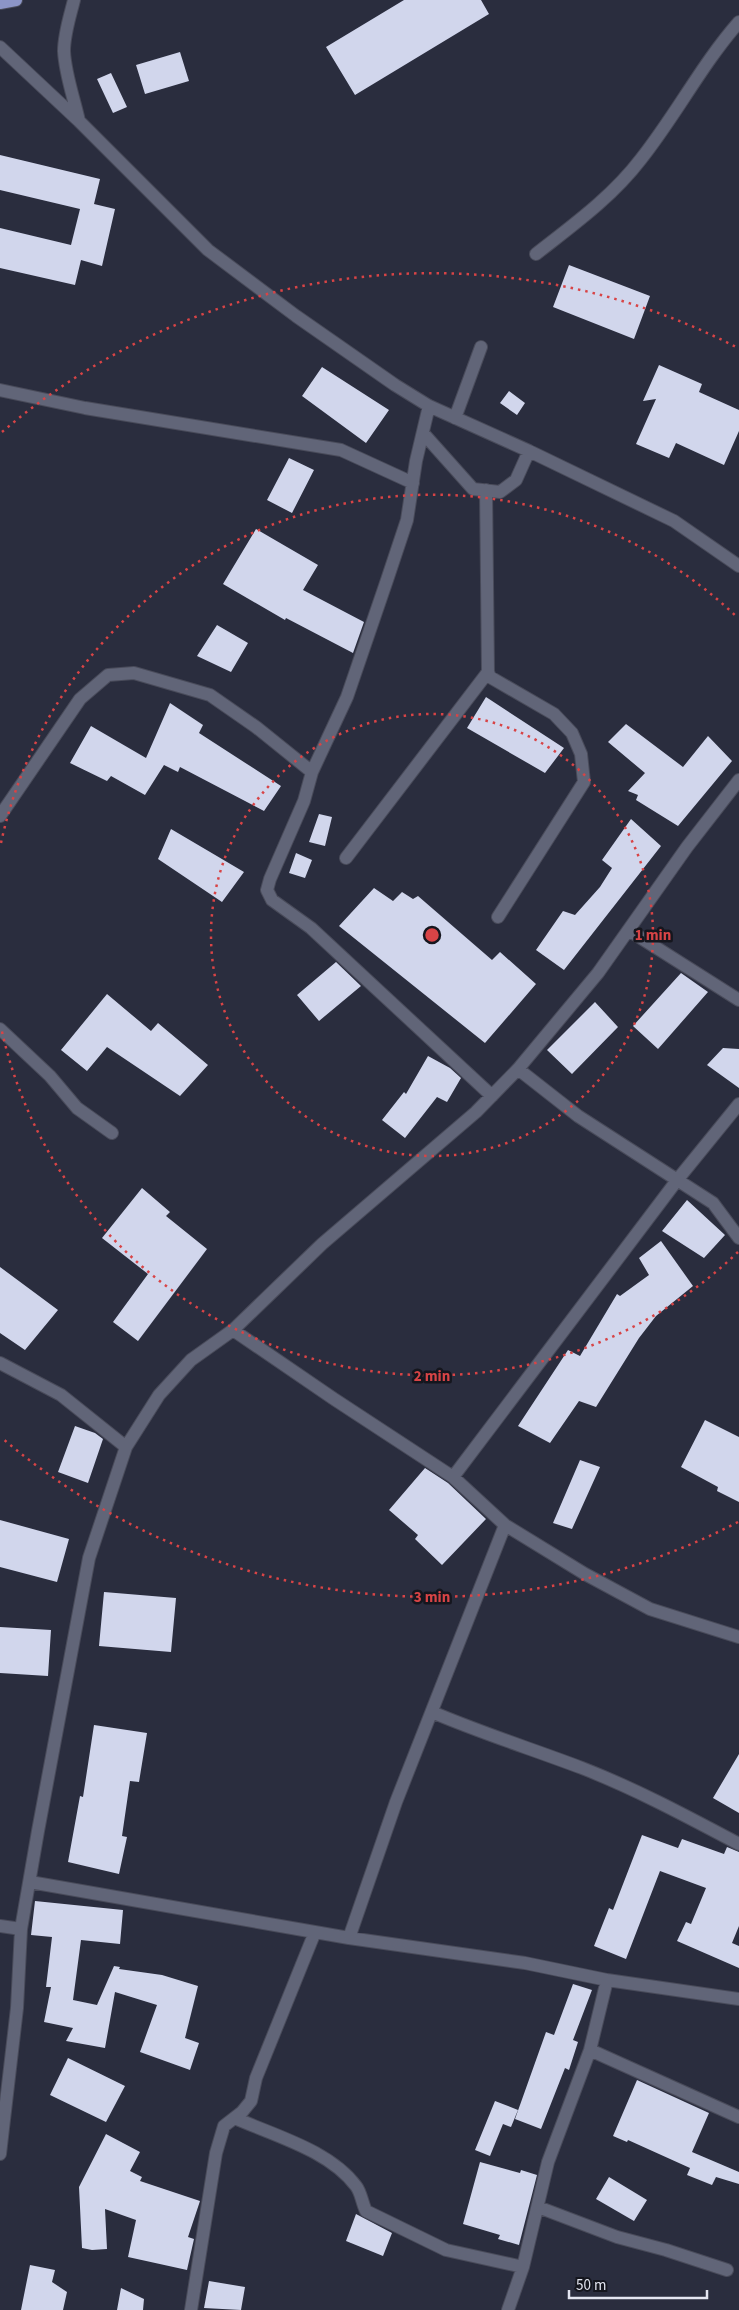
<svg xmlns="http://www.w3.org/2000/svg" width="739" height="2310" font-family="'Source Sans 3',sans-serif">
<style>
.building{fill:#d1d6ec}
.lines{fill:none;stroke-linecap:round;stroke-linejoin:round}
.street-casing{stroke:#494b5a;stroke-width:14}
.primary-casing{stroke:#494b5a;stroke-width:14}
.street{stroke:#616578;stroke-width:12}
.primary{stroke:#8c95c7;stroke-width:12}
.ring{fill:none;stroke:#d84446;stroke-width:2.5;stroke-dasharray:2.5 5}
.centre{fill:#d84446;stroke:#15161e;stroke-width:2.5}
.ring-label{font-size:15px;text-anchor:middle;font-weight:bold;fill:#d84446;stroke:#15161e;stroke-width:5;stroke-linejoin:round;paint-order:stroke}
</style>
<rect width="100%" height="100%" fill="#2a2d3e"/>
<!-- building -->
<path class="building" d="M404 0H481L489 14 355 95 326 47Z
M180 52 189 81 145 94 136 65Z
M111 73 127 107 113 113 97 79Z
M0 155 100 179 94 204 115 209 102 266 81 260 75 285 0 268V228L71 245 80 209 0 190Z
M569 265 650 296 634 339 553 307Z
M659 365 702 384 699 392 739 410V431L724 465 676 443 669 458 636 444 656 399 643 401Z
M322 367 389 410 366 443 302 396Z
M509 391 525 403 517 415 500 403Z
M289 458 314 470 292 513 267 500Z
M256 529 318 565 303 590 364 622 353 653 286 618 285 620 223 584Z
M217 625 248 643 231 672 197 656Z
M486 697 564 748 545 773 467 728Z
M170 703 203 725 199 733 281 786 264 811 180 767 178 772 164 765 145 795 111 776 107 781 70 763 91 726 146 758Z
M626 724 683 767 708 736 732 761 678 826 636 800 638 795 628 791 645 773 608 742Z
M319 814 332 817 325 846 309 842Z
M631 819 661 846 564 970 536 950 563 911 575 915 600 887 612 868 602 860Z
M171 829 244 872 222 902 158 859Z
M296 853 312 860 305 878 289 873Z
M374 888 393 901 402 892 413 899 418 896 492 960 500 952 536 984 485 1043 339 926Z
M336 962 361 986 319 1021 297 995Z
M681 973 708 992 658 1049 633 1026Z
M107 994 151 1031 158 1023 208 1065 180 1096 107 1047 87 1071 61 1050Z
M595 1002 618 1027 572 1074 547 1050Z
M723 1048 739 1049V1088L707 1065Z
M428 1056 450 1068 461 1078 447 1102 437 1097 405 1138 382 1120 404 1092 406 1094Z
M142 1188 170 1212 166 1216 207 1249 138 1341 113 1322 148 1274 102 1238Z
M687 1200 725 1235 704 1258 662 1231Z
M661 1241 693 1286 656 1316 639 1338 596 1407 579 1401 550 1443 518 1426 568 1350 580 1356 617 1294 620 1296 649 1275 639 1258Z
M0 1267 58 1310 25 1350 0 1333Z
M705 1420 739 1437V1502L717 1491 718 1487 681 1467Z
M75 1426 95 1433 103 1439 88 1483 58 1472Z
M580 1460 600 1467 572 1529 553 1523Z
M425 1468 448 1483 486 1519 442 1565 415 1539 418 1535 389 1510Z
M0 1520 69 1539 57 1582 0 1567Z
M104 1592 176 1598 171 1652 99 1646Z
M0 1627 51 1630 48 1676 0 1673Z
M94 1725 147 1733 139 1782 130 1781 122 1836 127 1837 119 1874 68 1862 80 1796 83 1797Z
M739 1754V1813L713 1798Z
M642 1835 678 1848 682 1839 724 1854 727 1847 739 1852V1926L732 1943 739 1946V1968L677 1941 686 1922 691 1924 706 1888 660 1871 626 1959 594 1946 609 1908 613 1910Z
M35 1901 123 1910 120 1944 81 1940 73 2000 97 2005 114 1966 120 1967 119 1969 162 1975 198 1986 185 2038 199 2043 190 2070 140 2052 157 2005 115 1992 105 2048 66 2041 73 2028 44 2022 51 1987H46L52 1937 31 1935Z
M573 1984 592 1990 573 2040 578 2042 569 2070 565 2068 541 2129 515 2119 546 2032 554 2035Z
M68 2058 125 2086 106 2122 50 2095Z
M637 2080 709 2113 692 2152 739 2172V2184L716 2177 712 2185 687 2175 690 2168 628 2140 627 2142 613 2136Z
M495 2101 518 2110 511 2127 503 2124 490 2156 475 2150Z
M106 2134 140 2152 130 2171 142 2177 140 2181 200 2201 188 2237 194 2239 187 2270 128 2257 136 2220 105 2209 107 2249 92 2250 82 2248 79 2187Z
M480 2162 520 2173 521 2170 537 2175 519 2245 498 2239 500 2235 463 2224Z
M609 2177 647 2200 634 2221 596 2199Z
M356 2214 392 2233 383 2256 346 2241Z
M30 2265 55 2270 52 2282 67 2292 63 2310H21Z
M209 2281 245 2287 241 2310 204 2308Z
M121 2288 144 2299 143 2310H117Z"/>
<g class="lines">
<defs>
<path id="street" d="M74 0C70 16 64 34 64 51 65 74 74 98 79 121
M0 47 79 121 208 250 296 316 395 385 429 406 529 451 674 521 739 566
M536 254C573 225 612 197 641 159 676 115 702 64 739 22
M0 390 85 408 341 450 413 483
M429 406 416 461 407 520 387 580 347 697 312 772 304 801 270 879 267 890 272 900 311 928 492 1096
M455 418 481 347
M423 433 473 489 500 492 516 480 529 451
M486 490 488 672 490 677 554 714 572 733 581 754 584 782 498 917
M0 816 80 699 108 675 134 673 210 695 256 727 312 772
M346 858 488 672
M630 931 739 1000
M0 1029 50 1076 77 1108 112 1133
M518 1069 578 1116 713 1203 739 1238
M233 1330 334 1399 453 1477 505 1525 585 1574 650 1609 739 1637
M0 1363 61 1395 126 1447
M453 1477 678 1179 739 1104
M432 1712C481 1733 532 1749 582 1768 636 1789 688 1817 739 1844
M30 1882 349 1938 525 1963 607 1980 739 1999
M0 1926 21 1929
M349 1938 396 1802 505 1525
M590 2050 739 2117
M235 2118C275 2136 329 2150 356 2186 361 2192 362 2203 366 2211L446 2250 523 2267
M0 2154 17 2008 21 1929 38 1831 89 1558 126 1447 159 1395 191 1360 233 1330 322 1244 476 1112 518 1069 598 973 687 847 739 780
M538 2207 617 2237 666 2250 727 2270
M191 2310 216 2153 224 2126 242 2112 251 2101 256 2078 315 1932
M508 2310 523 2267 548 2162 590 2050 607 1980"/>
<path id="primary" d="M0 3 16 0"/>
</defs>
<!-- street casing -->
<use href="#street" class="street-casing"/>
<!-- primary casing -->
<use href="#primary" class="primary-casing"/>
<!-- street -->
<use href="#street" class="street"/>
<!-- primary -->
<use href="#primary" class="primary"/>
</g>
<!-- distance rings -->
<g class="ring">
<circle cx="432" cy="935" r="221"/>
<path d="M738 1252A441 441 0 0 1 1 1027M1 843A441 441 0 0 1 738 618"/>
<path d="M738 1522A662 662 0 0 1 2 1438M2 432A662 662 0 0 1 738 348"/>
</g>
<circle cx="432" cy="935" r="8" class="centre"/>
<g class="ring-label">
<text x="653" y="940">1 min</text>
<text x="432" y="1381">2 min</text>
<text x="432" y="1602">3 min</text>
</g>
<!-- scale -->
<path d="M569 2290v8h138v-8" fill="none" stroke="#e3e5f0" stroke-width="2.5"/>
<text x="576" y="2290" font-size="15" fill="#e3e5f0" stroke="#15161e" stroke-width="4" paint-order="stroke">50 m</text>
</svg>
